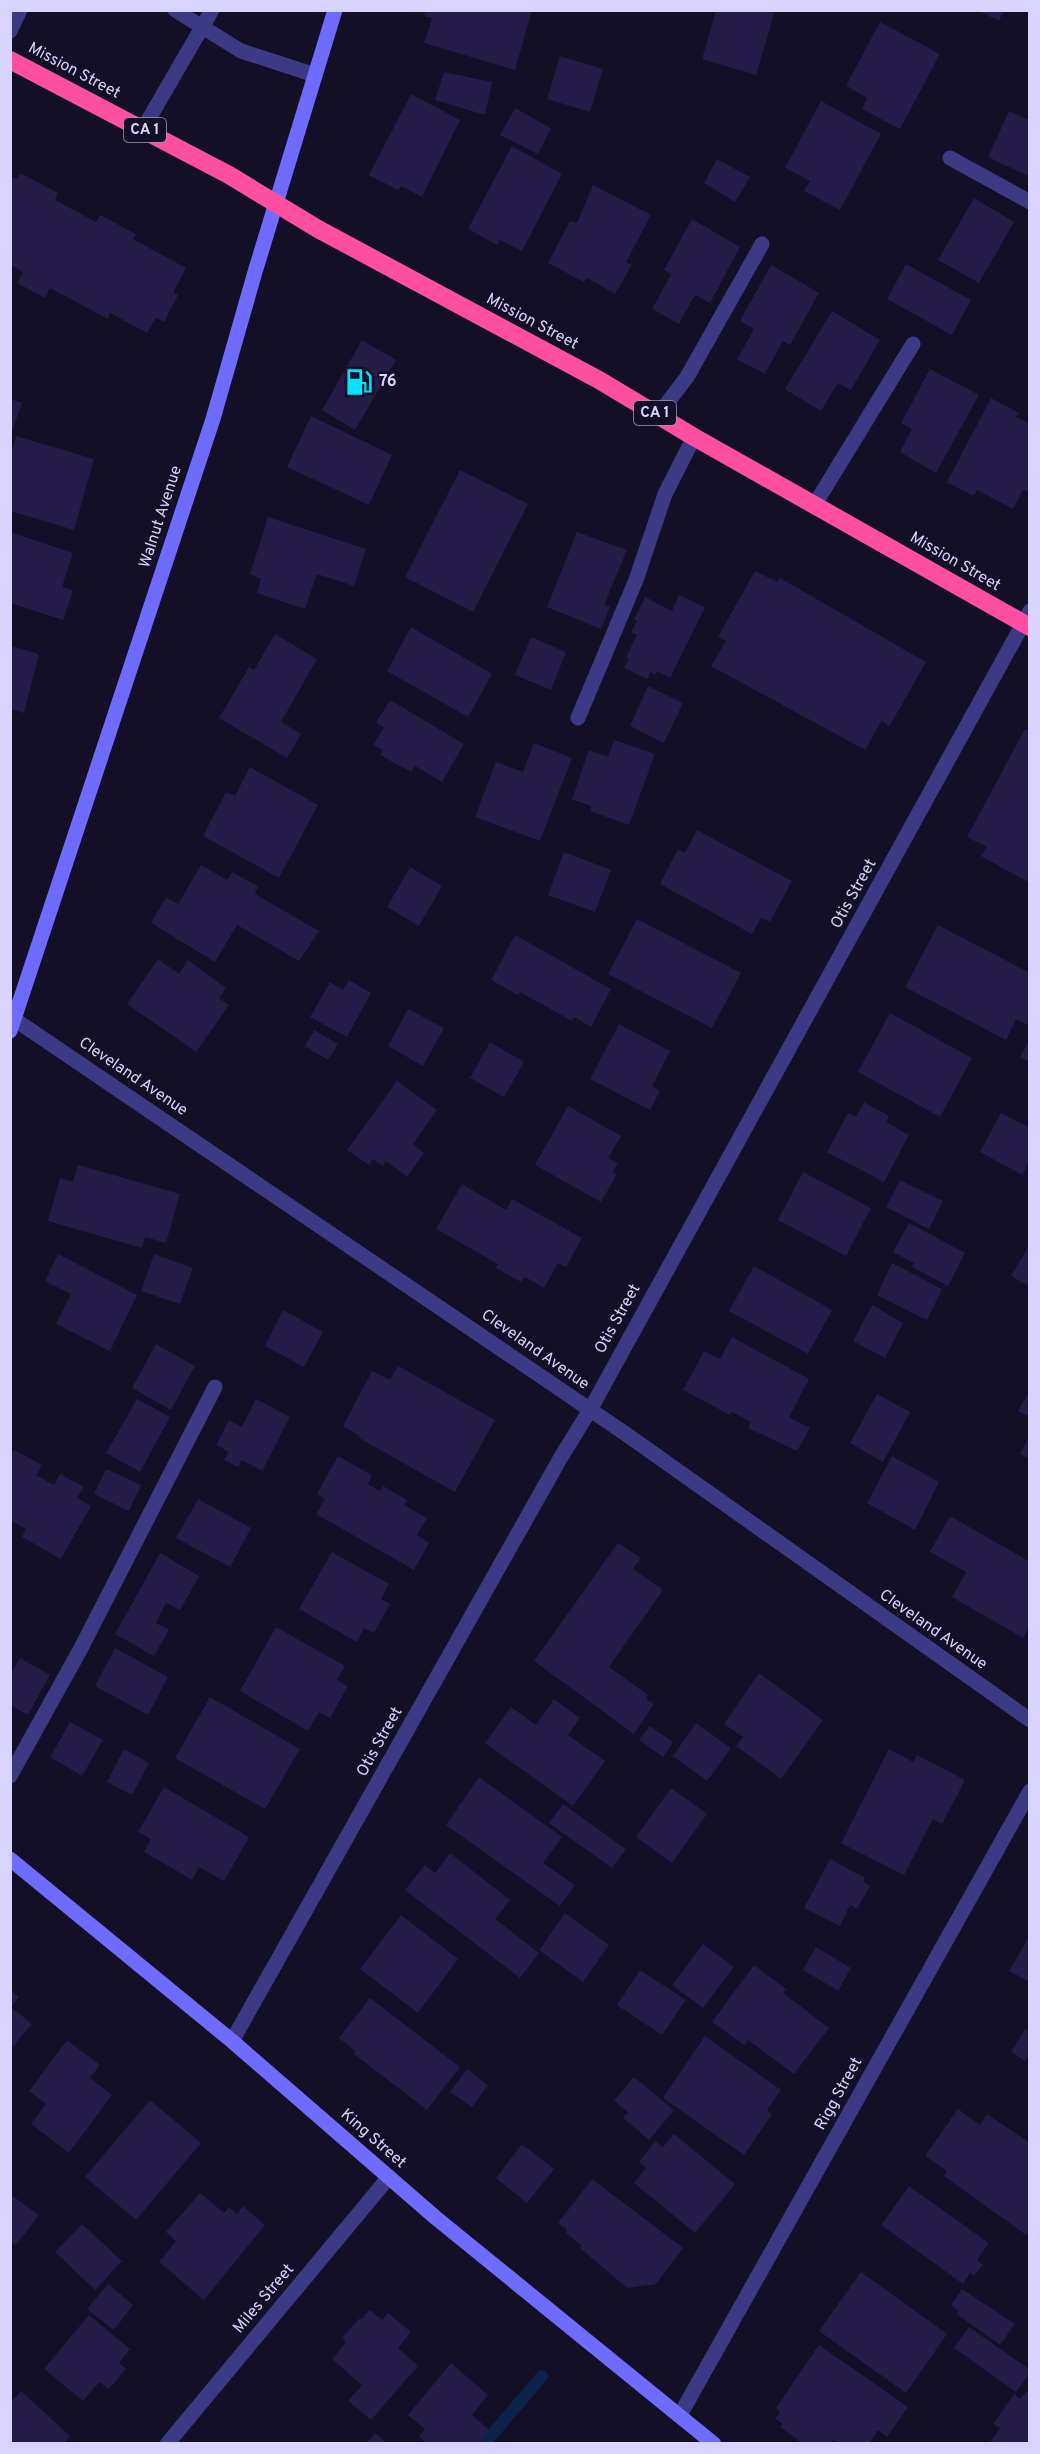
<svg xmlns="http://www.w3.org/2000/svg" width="1040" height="2454" font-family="Overpass,sans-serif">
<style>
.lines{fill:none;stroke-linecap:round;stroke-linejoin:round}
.stream{stroke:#0c2248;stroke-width:12}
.building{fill:#241b47}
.lane{stroke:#3d3a85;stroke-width:15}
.street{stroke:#3d3a85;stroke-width:15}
.secondary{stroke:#6f6bff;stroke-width:15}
.highway{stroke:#ff4fa3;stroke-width:18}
.labels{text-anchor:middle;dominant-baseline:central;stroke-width:4.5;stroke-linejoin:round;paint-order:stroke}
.shield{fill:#130f26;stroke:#9e99be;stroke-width:1.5}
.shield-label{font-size:15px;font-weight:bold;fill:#d9d4ff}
.street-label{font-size:16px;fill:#d9d4ff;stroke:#130f26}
.poi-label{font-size:16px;font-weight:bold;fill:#d9d4ff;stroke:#130f26;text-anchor:start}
</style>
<rect width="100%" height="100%" fill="#130f26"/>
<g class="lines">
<!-- stream -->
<path class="stream" d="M484 2444 542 2376"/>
</g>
<!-- building -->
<path class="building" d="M426 10H532L515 70 424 43 432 18 424 16Z
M716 10H775L756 75 702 59Z
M977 10H1004L999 21Z
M880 22 940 54 900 129 862 109 867 98 846 86Z
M560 56 603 69 590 112 547 99Z
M444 72 492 82 485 115 435 100Z
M411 94 460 120 422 197 401 186 398 190 369 175Z
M821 101 881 134 840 210 804 191 810 181 785 168Z
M515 108 551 128 538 154 500 135Z
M1009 111 1030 121V177L988 157Z
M512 146 562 174 522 251 500 240 497 245 468 229Z
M717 159 750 177 735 202 704 183Z
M20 173 58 193 55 200 96 222 100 215 136 234 133 239 186 268 173 293 178 295 164 322 156 318 147 333 110 313 108 319 50 288 45 298 17 283 23 272 10 265V176L17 179Z
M593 185 651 215 626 262 632 265 615 294 587 278 584 282 548 263 570 221 577 223Z
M974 198 1014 222 979 283 938 260Z
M692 219 740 247 710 303 695 295 679 324 652 309 671 274 664 270Z
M906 264 971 300 952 335 887 299Z
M771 265 819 293 790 345 783 341 765 374 737 359 754 329 740 321Z
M832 311 880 340 851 390 838 383 821 411 785 389Z
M362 340 396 360 355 430 322 410Z
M930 369 979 395 936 473 900 452 912 429 901 423Z
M991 398 1019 413 1016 417 1030 424V487L1027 492 1023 490 1013 509 977 490 973 496 947 482Z
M10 399 22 403 11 435H10Z
M311 416 392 455 369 505 287 467Z
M16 436 94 459 74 530 10 511V457Z
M460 470 528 504 473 612 405 577Z
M268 517 366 549 354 586 317 574 305 609 257 593 261 579 250 574Z
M10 532 73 553 62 587 73 590 63 620 10 603Z
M577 532 627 550 604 605 610 607 601 629 547 607Z
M755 571 777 582 780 578 926 662 889 727 882 720 865 750 711 666 726 641 718 637Z
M679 595 705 607 670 678 657 671 655 675 651 672 647 679 624 668 629 659 626 657 637 635 631 632 637 621 634 620 645 597 672 611Z
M411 627 492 674 468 717 387 671Z
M275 634 317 659 281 722 301 734 287 758 219 718 249 667 254 670Z
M531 637 566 652 551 690 515 675Z
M10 646 39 654 24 713 10 709Z
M648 686 683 703 664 743 630 726Z
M390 700 464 744 442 782 415 766 411 772 380 755 383 750 373 745 384 727 376 723Z
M1025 729 1030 731V883L981 856 987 847 967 837Z
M614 740 655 754 629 825 590 811 591 806 572 799 589 750 608 757Z
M534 743 572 758 540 841 475 817 496 762 523 772Z
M250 767 318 805 279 878 203 836 226 792 235 796Z
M697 830 792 881 770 922 761 918 752 934 660 884 678 849 685 853Z
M564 852 611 870 595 912 548 895Z
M201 865 227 880 233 872 258 887 255 894 319 931 299 961 237 925 215 962 151 923 166 897 178 904Z
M410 867 442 886 419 926 387 907Z
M637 919 741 973 712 1028 608 974Z
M938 925 1030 973V1026L1016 1019 1006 1040 905 987Z
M515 935 611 989 591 1027 574 1017 572 1021 520 992 518 995 491 980Z
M158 959 179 974 188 960 226 988 219 998 229 1005 196 1052 127 1004Z
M349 980 371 993 347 1037 310 1017 330 982 343 990Z
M408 1009 444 1028 423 1066 388 1046Z
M890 1013 972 1058 940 1117 858 1072Z
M619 1024 670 1051 652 1086 660 1091 650 1110 590 1079Z
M314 1030 338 1044 328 1060 305 1046Z
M1030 1039V1062L1020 1057Z
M490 1042 524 1062 504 1097 470 1078Z
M397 1081 437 1110 413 1144 424 1153 407 1177 386 1161 383 1166 373 1159 369 1165 347 1150Z
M864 1102 889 1116 886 1122 909 1135 884 1182 827 1152 848 1113 856 1117Z
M568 1106 621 1136 608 1158 618 1163 613 1172 617 1174 601 1202 535 1165Z
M1001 1113 1030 1128V1160L1022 1175 980 1152Z
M78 1165 180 1194 166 1243 145 1237 142 1248 48 1221 60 1178 73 1182Z
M803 1172 871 1208 846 1256 778 1220Z
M900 1180 943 1201 929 1229 886 1207Z
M462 1184 506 1210 512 1199 582 1238 566 1267 558 1263 544 1288 525 1277 521 1282 496 1268 498 1264 436 1229Z
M909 1223 965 1253 948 1286 912 1267 914 1263 893 1252Z
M1030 1244V1287L1011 1276Z
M58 1254 137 1295 110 1351 56 1324 71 1294 45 1281Z
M154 1254 193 1268 180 1304 141 1291Z
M892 1263 942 1289 927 1320 877 1295Z
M754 1266 832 1310 808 1354 729 1311Z
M872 1305 903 1323 885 1358 853 1341Z
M283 1310 323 1332 304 1367 265 1346Z
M732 1337 809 1379 789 1417 810 1428 797 1451 748 1428 751 1422 732 1412 730 1415 683 1390 704 1351 720 1359Z
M156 1344 195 1366 171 1410 132 1388Z
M398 1366 495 1420 455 1492 359 1438 360 1436 343 1426 372 1371 390 1380Z
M1030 1390V1417L1018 1411Z
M877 1394 910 1412 883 1462 850 1443Z
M137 1399 170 1417 140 1472 106 1453Z
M256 1399 290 1417 262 1471 242 1460 238 1467 224 1460 229 1452 216 1445 229 1420 242 1427Z
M1030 1435V1459L1020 1454Z
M14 1450 42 1465 36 1475 54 1485 60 1474 84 1487 77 1498 91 1506 61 1559 22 1537 26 1529 10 1520V1457Z
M338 1456 372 1475 368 1484 380 1491 383 1486 407 1500 404 1505 427 1518 417 1535 429 1543 414 1570 316 1514 325 1499 317 1494Z
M892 1456 939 1482 915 1530 867 1503Z
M106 1469 141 1485 129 1511 94 1494Z
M198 1499 251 1528 230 1567 176 1538Z
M950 1516 1030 1562V1626L1023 1638 952 1597 966 1572 930 1552Z
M618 1543 641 1558 633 1569 663 1590 609 1667 648 1695 646 1699 654 1704 634 1734 534 1661Z
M332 1552 389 1584 381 1599 390 1604 374 1633 364 1628 357 1642 299 1609Z
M160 1553 199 1576 180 1610 166 1603 156 1623 169 1630 154 1656 115 1634Z
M276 1627 345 1666 337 1680 348 1686 330 1718 319 1712 308 1731 240 1691Z
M115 1648 168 1677 148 1715 95 1686Z
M20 1658 50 1675 28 1715 10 1705V1675Z
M759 1673 823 1720 781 1779 736 1746 743 1737 724 1724Z
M210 1697 300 1749 265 1809 175 1758Z
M554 1699 580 1718 568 1735 605 1761 573 1806 485 1743 511 1707 536 1725Z
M70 1722 103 1740 82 1776 50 1757Z
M696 1723 731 1748 707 1781 673 1756Z
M650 1726 673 1742 663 1757 639 1740Z
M124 1749 149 1763 132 1795 107 1782Z
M889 1749 913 1762 917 1755 965 1780 942 1824 933 1819 904 1875 841 1843Z
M479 1777 562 1837 543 1863 575 1885 560 1906 446 1825Z
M164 1787 249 1837 224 1881 199 1867 192 1880 144 1852 151 1839 138 1832Z
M671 1788 707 1814 672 1863 636 1837Z
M563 1804 626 1849 612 1868 549 1823Z
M450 1853 510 1900 495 1919 539 1953 520 1978 405 1890 425 1865 435 1873Z
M830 1859 865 1878 863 1882 870 1886 857 1909 850 1905 840 1926 804 1908Z
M565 1913 609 1945 583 1982 539 1950Z
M401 1915 458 1959 418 2013 360 1969Z
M1030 1935V1982L1009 1971Z
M703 1944 734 1967 703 2008 672 1985Z
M816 1947 851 1968 838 1991 803 1970Z
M754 1965 786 1989 783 1993 829 2028 794 2074 748 2040 744 2045 712 2022Z
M640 1970 686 2000 662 2035 617 2005Z
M10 1990 19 1997 11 2007 32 2024 10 2050Z
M370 1998 460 2067 427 2110 354 2054 356 2051 339 2038Z
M1025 2029 1030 2032V2054L1025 2061 1011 2052Z
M705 2036 781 2090 767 2110 772 2114 744 2155 663 2098Z
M67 2040 100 2065 90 2078 112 2095 69 2153 31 2124 46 2104 29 2091Z
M467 2069 488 2085 472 2107 450 2092Z
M634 2077 674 2110 649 2140 623 2118 628 2112 614 2101Z
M150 2100 201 2143 136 2220 85 2177Z
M958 2109 980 2125 987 2114 1030 2143V2229L1026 2235 944 2176 947 2171 925 2156Z
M674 2134 735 2184 695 2233 634 2183 646 2168 639 2162 655 2141 663 2147Z
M522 2144 554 2169 527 2203 496 2178Z
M592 2179 683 2248 656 2284 627 2288 580 2248 582 2246 566 2233 567 2230 558 2223Z
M909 2186 989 2243 977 2260 983 2265 974 2276 970 2273 963 2284 881 2225Z
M200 2193 224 2213 229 2207 237 2214 243 2206 265 2225 204 2300 159 2262 176 2241 166 2232Z
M10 2194 39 2215 16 2245 10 2241Z
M82 2224 122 2261 95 2290 55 2252Z
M861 2272 947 2334 906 2393 819 2331Z
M108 2284 133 2305 114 2330 87 2309Z
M962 2289 1015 2324 1000 2345 957 2314 959 2311 951 2305Z
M370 2310 382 2320 388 2313 411 2332 398 2348 418 2366 371 2420 348 2401 362 2385 332 2359 346 2342 342 2338 360 2318 362 2319Z
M89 2315 130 2349 119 2363 126 2369 109 2389 99 2382 83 2401 44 2369Z
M969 2327 1030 2370V2373L1016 2392 954 2348Z
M819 2345 908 2407 887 2437 878 2430 869 2444H838L833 2440 831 2444H803L780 2427 783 2424 775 2419 780 2412 776 2408Z
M451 2363 488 2395 472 2415 489 2430 478 2444H426L419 2436 425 2429 408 2415Z
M21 2391 70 2436 64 2444H10V2403Z
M1027 2391 1030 2393V2444H989L1000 2428 993 2424 1014 2394 1020 2399Z
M375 2433 388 2444H366Z"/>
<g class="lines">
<!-- lane -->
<path class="lane" d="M175 10 241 51 315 75
M10 31 20 10
M143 129 212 10
M950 158 1030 202
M658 415 687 377 762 244
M815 504 913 344
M578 718 636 580 665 494 694 437
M10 1776 80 1650 215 1387"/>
<!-- street -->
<path class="street" d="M14 1019 623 1432 1030 1720
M232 2041 561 1457 590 1410 1030 611
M680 2415 1030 1791
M167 2444 389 2177"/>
<!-- secondary -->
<path class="secondary" d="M10 1031 213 419 255 272 335 10
M10 1859 232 2041 436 2218 714 2444"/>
<!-- highway -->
<path class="highway" d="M10 60 229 175 318 229 599 380 694 437 1030 627"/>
</g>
<!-- icons -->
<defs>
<symbol id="fuel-bare" viewBox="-9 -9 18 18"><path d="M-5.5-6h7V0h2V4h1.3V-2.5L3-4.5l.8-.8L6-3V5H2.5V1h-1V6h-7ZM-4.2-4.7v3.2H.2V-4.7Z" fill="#00e5ff" stroke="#130f26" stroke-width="2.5" paint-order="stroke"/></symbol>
</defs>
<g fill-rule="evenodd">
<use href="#fuel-bare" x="340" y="363" width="38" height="38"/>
</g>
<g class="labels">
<!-- shield labels -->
<g class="shield">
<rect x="124" y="118" width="42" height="24" rx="4.5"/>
<rect x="634" y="401" width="42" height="24" rx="4.5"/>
</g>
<g class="shield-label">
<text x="145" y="130">CA 1</text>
<text x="655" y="413">CA 1</text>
</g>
<!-- street labels -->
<g class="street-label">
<text transform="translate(74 71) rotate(28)">Mission Street</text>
<text transform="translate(532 322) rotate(28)">Mission Street</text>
<text transform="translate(161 517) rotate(-72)">Walnut Avenue</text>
<text transform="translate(955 562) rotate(30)">Mission Street</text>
<text transform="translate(854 894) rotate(-61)">Otis Street</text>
<text transform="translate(133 1077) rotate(34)">Cleveland Avenue</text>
<text transform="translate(618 1319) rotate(-61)">Otis Street</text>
<text transform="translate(535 1350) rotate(35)">Cleveland Avenue</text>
<text transform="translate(933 1630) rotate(35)">Cleveland Avenue</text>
<text transform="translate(380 1742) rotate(-61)">Otis Street</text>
<text transform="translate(839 2094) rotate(-61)">Rigg Street</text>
<text transform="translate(373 2139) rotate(41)">King Street</text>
<text transform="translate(264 2299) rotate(-50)">Miles Street</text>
</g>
<!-- poi labels -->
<g class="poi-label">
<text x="379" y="382">76</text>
</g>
</g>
<!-- border -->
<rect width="1040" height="2454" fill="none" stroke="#d9d4ff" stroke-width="24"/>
</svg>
